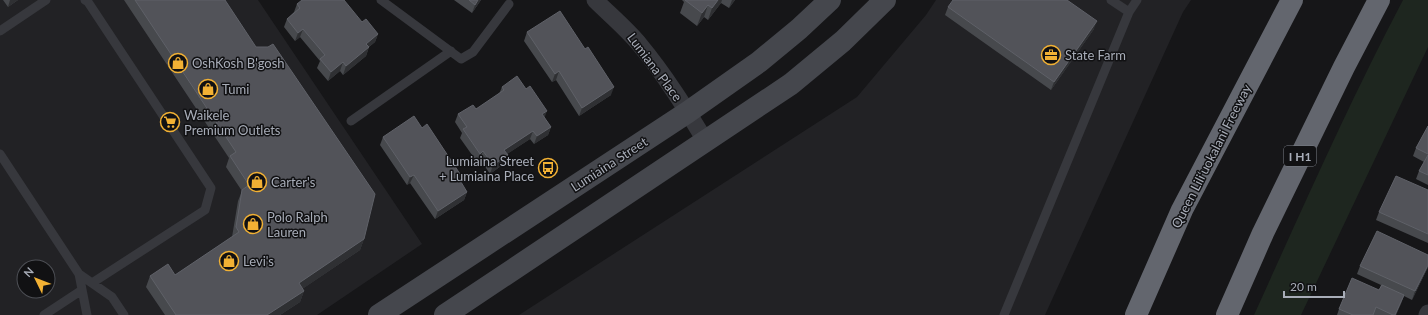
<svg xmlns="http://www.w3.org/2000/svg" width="1428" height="315" font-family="Lato,sans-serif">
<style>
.built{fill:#222225;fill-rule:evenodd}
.green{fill:#1e261f}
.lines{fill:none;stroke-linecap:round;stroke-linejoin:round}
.service{stroke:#37383d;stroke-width:9}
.minor{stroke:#37383d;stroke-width:17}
.secondary{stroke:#45474d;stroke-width:22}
.motorway{stroke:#63666e;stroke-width:22}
.wall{fill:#47494d}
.shaded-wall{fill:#2f3033}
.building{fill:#525359;stroke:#5f6168}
.labels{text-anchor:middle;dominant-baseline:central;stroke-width:3;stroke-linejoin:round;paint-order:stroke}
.shield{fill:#111113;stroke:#7b7e86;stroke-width:1}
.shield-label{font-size:12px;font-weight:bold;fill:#a8adb8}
.poi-label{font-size:13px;fill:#a8adb8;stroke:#111113;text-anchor:start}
.street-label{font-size:13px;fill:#a8adb8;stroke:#111113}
</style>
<rect width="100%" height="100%" fill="#161618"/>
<!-- built -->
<path class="built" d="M0 0H258L422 244 317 315H0ZM24 267H48V291H24Z
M936 0H1191L1183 12 1045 315H519L857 97 926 15Z"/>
<!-- green -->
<path class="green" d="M1403 0H1428V47L1301 315H1254C1302 209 1349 103 1403 0Z"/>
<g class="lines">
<!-- service -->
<path class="service" d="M85 0 88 2 211 188 205 210 92 283
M381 0 461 59 473 52 509 4
M1111 0 1129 12
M0 31 46 0
M351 121 451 51
M0 154 79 274 112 297 124 315
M79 274 87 315
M44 315 82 290
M1004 315 1129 12 1137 0"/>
<!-- minor -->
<path class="minor" d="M595 0C610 15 627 29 640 45 665 75 686 109 706 142
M1427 315 1428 313"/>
<!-- secondary -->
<path class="secondary" d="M379 315 688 112 759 62 799 29 830 0
M445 315 791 84 843 41 885 0"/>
<!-- motorway -->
<path class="motorway" d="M1136 315 1182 210 1292 0
M1227 315 1263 233 1344 67 1379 0"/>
</g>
<!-- wall -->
<path class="wall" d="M3 0H18L8 7Z
M124 0H225L364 239 360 250 302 289 304 291 300 302 280 315H165L146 287 150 276 175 275 232 237 238 201 242 191 226 167 229 158Z
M454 0H481L472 13Z
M682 0H735L729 8 721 3 708 20 704 17 697 26 680 13 684 2Z
M297 4 362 22 378 34 375 42 369 47 366 56 343 75 340 71 328 81 317 68 320 61 300 37 295 41 284 27 287 19 294 12Z
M948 7 1094 29 1051 90 945 15Z
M527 32 611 95 579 116 556 80 552 82 524 41Z
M502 87 544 117 551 127 548 135 534 144 530 139 507 154 508 155 505 163 490 174 480 159 477 162 460 138 462 133 455 122 458 114 476 109 499 94Z
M1428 126V185L1416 179 1419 171 1424 162 1413 156 1416 148Z
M383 137 462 185 467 192 464 200 435 219 410 183 407 185 380 145Z
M1428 190V243L1376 220 1379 212Z
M1360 266 1428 267 1412 300 1404 296 1396 315H1337L1339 309 1379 290 1381 285 1357 274Z"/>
<!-- shaded-wall -->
<path class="shaded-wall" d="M10 0H18L8 7Z
M478 0H481L472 13 475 5Z
M718 0H722L721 3 708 20 712 8Z
M732 0H735L729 8Z
M708 5 704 17 697 26 702 13Z
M1097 21 1094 29 1051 90 1054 82Z
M303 29 300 37 295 41 298 33Z
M378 34 375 42 363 52 366 44Z
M369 47 366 56 343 75 346 66Z
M343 62 340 71 328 81 331 72Z
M559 71 556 80 552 82 555 74Z
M614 87 611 95 579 116 582 108Z
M547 111 544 119 542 114Z
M551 127 548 135 534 144 537 136Z
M533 131 530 139 501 158 504 150Z
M483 151 480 159 477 162 480 154Z
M508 155 505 163 490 174 493 165Z
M414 175 410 183 407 185 410 177Z
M467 192 464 200 435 219 438 211Z
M364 239 360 250 295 294 299 283Z
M1428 265V267L1412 300 1415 291Z
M304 291 300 302 280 315H267Z
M1404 295 1401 304 1396 315H1395Z"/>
<!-- building -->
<path class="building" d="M135 0H225L256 47H268L273 44 375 194 364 239 299 283 304 291 267 315H176L150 276 168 264 175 275 239 232 236 227 242 190 249 185 230 156 236 152Z
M302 0H344L362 22 366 19 378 34 366 44 369 47 346 66 343 62 331 72 320 59 325 55 303 29 298 33 287 19 300 8 297 4Z
M469 0H478L475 5Z
M685 0H718L712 8 708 5 702 13Z
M953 0H1067L1097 21 1054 82 948 7Z
M560 11 585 49 588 47 614 87 582 108 559 71 555 74 527 32Z
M517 76 526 89 530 86 547 111 542 114 551 127 537 136 533 131 504 150 508 155 493 165 483 151 480 154 463 129 467 127 458 114 473 105 476 109 504 90 502 87Z
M414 116 422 128 427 124 464 180 461 182 467 192 438 211 414 175 410 177 383 137Z
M1428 126V154L1416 148Z
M1428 155V175L1419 171Z
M1396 176 1428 190V234L1379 212Z
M1377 231 1428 255V265L1415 291 1360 266Z
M1352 278 1379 290 1382 285 1404 295 1395 315H1393L1376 307 1373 315H1353L1339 309Z"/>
<!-- icons -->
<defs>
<symbol id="office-ring" viewBox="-11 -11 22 22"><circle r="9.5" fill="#111113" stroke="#f2b134" stroke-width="1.5"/><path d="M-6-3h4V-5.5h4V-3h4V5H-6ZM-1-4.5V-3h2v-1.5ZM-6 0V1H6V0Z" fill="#f2b134"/></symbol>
<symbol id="shop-ring" viewBox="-11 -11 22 22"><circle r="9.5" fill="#111113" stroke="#f2b134" stroke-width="1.5"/><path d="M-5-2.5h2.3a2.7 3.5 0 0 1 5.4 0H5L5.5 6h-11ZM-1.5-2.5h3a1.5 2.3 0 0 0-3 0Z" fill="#f2b134"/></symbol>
<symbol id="supermarket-ring" viewBox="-11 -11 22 22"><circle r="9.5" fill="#111113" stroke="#f2b134" stroke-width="1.5"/><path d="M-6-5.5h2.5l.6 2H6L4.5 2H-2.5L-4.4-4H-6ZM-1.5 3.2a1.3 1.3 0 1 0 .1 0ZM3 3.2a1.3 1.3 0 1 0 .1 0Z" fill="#f2b134"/></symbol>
<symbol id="bus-ring" viewBox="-11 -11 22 22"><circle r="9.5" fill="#111113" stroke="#f2b134" stroke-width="1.5"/><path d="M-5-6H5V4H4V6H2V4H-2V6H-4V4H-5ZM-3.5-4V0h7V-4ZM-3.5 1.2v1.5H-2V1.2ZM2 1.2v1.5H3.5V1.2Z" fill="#f2b134"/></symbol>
</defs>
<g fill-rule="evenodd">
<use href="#office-ring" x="1040" y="44" width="22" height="22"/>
<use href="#shop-ring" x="167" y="52" width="22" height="22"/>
<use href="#shop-ring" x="197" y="78" width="22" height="22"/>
<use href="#supermarket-ring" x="159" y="111" width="22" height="22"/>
<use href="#bus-ring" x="537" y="157" width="22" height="22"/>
<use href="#shop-ring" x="246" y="171" width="22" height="22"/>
<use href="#shop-ring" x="242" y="213" width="22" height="22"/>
<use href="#shop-ring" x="218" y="250" width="22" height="22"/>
</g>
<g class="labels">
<!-- shield labels -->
<rect class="shield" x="1284" y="146" width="32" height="20" rx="3"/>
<g class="shield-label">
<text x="1300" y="156">I H1</text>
</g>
<!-- poi labels -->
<g class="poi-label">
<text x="1065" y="55">State Farm</text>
<text x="192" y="63">OshKosh B'gosh</text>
<text x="222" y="89">Tumi</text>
<text x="184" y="115">Waikele<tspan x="184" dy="15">Premium Outlets</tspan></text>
<text x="534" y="161" text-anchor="end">Lumiaina Street<tspan x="534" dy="15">+ Lumiaina Place</tspan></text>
<text x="271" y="182">Carter's</text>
<text x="267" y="217">Polo Ralph<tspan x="267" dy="15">Lauren</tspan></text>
<text x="243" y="261">Levi's</text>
</g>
<!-- street labels -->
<g class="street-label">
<text transform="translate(655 67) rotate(53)">Lumiana Place</text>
<text transform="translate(1211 156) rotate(-63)">Queen Liliʻuokalani Freeway</text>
<text transform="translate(609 164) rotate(-33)">Lumiaina Street</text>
</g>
</g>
<!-- north arrow -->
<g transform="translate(36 279) rotate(313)"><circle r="19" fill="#111113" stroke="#4d4f55"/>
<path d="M0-3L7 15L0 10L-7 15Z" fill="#f2b134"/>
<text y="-6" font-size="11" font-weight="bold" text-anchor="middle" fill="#a8adb8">N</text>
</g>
<!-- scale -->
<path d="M1284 291v6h60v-6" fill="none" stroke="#a8adb8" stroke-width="2"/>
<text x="1290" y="291" font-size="12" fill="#a8adb8" stroke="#111113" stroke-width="3" paint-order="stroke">20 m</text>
</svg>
